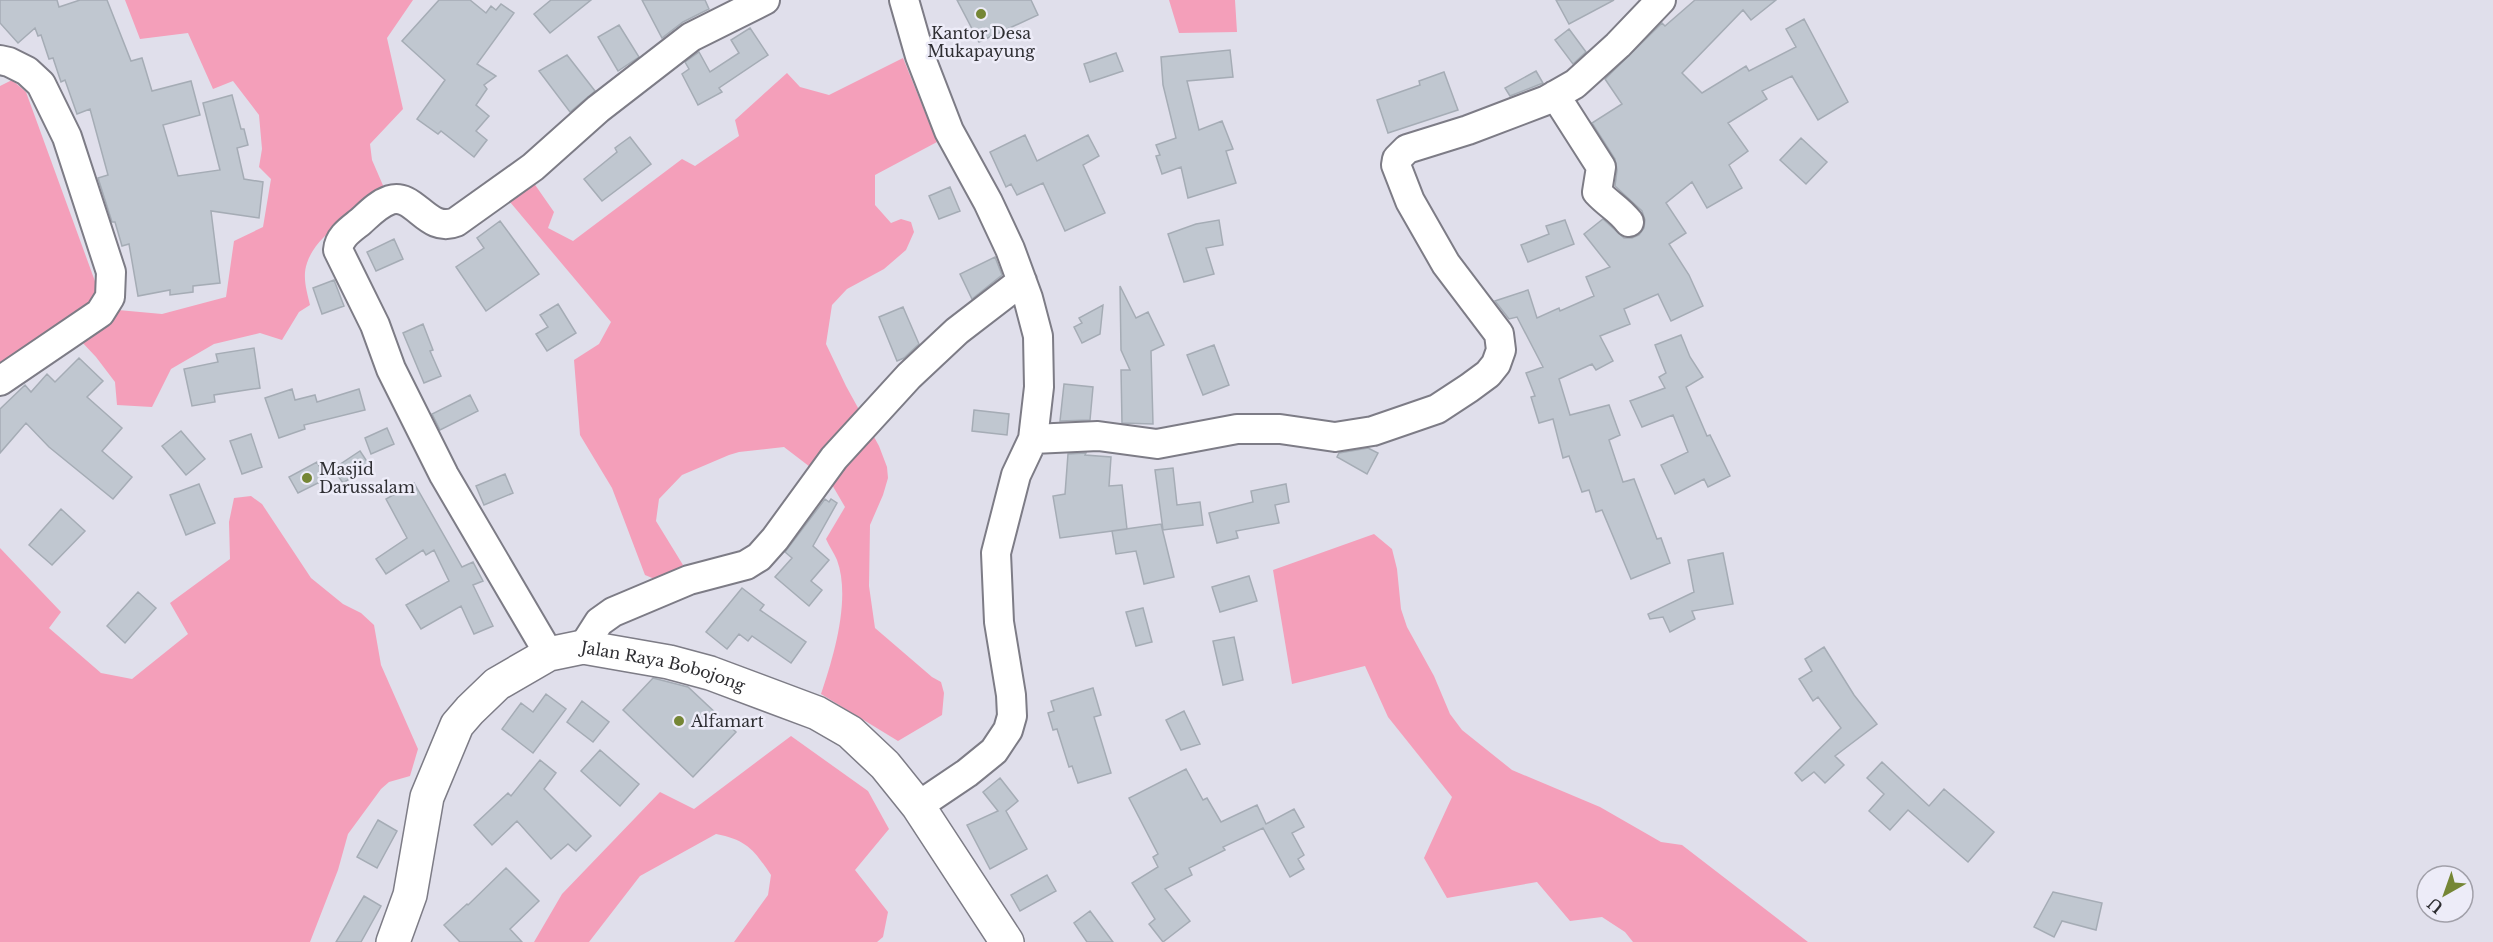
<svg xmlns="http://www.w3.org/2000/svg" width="2493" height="942" font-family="'Libre Baskerville',serif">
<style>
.green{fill:#f49fba}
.building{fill:#c0c7d0;stroke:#a5acb5;stroke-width:1.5}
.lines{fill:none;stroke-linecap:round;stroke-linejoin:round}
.minor-casing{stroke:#7d7c86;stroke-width:32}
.major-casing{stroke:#7d7c86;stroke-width:36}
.minor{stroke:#fff;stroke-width:28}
.major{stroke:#fff;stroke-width:33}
.poi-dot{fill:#758635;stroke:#edecf8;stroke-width:2}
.labels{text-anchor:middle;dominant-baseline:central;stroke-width:5;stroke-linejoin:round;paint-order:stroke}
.poi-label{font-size:16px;fill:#2e2e32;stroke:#edecf8;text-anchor:start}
.street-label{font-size:16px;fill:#2e2e32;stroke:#edecf8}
</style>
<rect width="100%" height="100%" fill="#e0dfeb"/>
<!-- green -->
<path class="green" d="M125 0H413L387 38 403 109 370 144 372 160 385 190C361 208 316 234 307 263 302 277 307 292 310 305L299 312 282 340 260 333 214 344 171 369 152 407 117 405 115 382 96 357 65 324 0 371V86L12 80 26 92 100 295 118 310 162 314 226 297 234 241 263 227 271 179 259 167 262 149 259 115 233 81 213 89 188 33 140 39Z
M1169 0H1235L1237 32 1179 33Z
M903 58 937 142 875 175V205L891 223 901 219 911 222 914 232 906 250 884 269 847 289 832 305 826 344 846 386 879 446 887 467 888 478 883 495 870 525 869 586 875 628 932 677 941 682 944 693 942 715 898 741 821 694C834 656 851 598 837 560 834 553 829 546 826 539L845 507 831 483 784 447 739 452 729 455 682 475 659 499 656 521 683 565 676 572 657 580 645 575 612 488 580 435 574 360 599 344 611 322 510 202 511 193 531 179 554 212 548 228 573 241 682 159 695 166 739 136 735 120 787 73 800 87 829 95Z
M251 496 262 504 311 578 343 604 361 613 374 625 381 665 418 749 410 776 389 782 381 789 348 834 338 870 310 942H0V548L61 612 49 628 101 673 132 679 188 634 170 603 230 559 229 522 234 498Z
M1374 534 1392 549 1397 569 1401 609 1407 627 1434 676 1450 714 1462 730 1512 770 1600 807 1661 842 1682 845 1808 942H1633L1625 932 1602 917 1570 921 1537 882 1447 898 1424 858 1452 797 1388 717 1365 666 1292 684 1273 570Z
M791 736 868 791 889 829 855 870 888 912 883 937 877 942H734L768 895 771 875C754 850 747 840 716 834L640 876 589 942H534L562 894 660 792 694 809Z"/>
<!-- building -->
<path class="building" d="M0 0H57L59 7 80 0H107L131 61 142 58 152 91 191 81 200 115 163 125 178 176 220 170 203 103 232 95 241 129H244L248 145 237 148 244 179 263 182 259 218 211 211 220 283 193 286V292L170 295V290L138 296 129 244 122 246 115 222H112L98 178 108 175 90 109 77 114 65 80 61 82 53 58 49 59 41 35 38 36 35 28 18 43 0 23Z
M439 0H470L486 13 491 6 496 10 501 4 514 13 477 64 496 76 484 85 487 89 476 105 489 116 476 131 487 140 474 157 441 131 438 134 417 119 445 80 402 41Z
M551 0H591L550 33 534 14Z
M642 0H705L709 9 683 22 662 38Z
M957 0H1031L1038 15 979 42Z
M1556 0H1614L1569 24Z
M1695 0H1776L1751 20 1743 10 1682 73 1702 93 1746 66 1749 71 1796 47 1786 29 1804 19 1848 102 1818 120 1792 76 1762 91 1767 99 1728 123 1748 151 1729 165 1742 188 1707 208 1692 182 1666 203 1686 233 1669 244 1689 275 1703 306 1671 321 1658 294 1624 309 1630 324 1600 336 1613 361 1596 370 1592 364 1559 379 1570 415 1609 405 1620 435 1609 440 1623 482 1634 479 1657 539 1661 538 1670 563 1631 579 1602 510 1596 512 1589 490 1582 492 1569 456 1563 458 1553 419 1539 423 1531 397 1535 396 1526 373 1543 367 1517 317 1509 319 1495 301 1528 290 1537 318 1559 308 1560 311 1594 296 1586 277 1610 267 1584 234 1603 219 1624 238H1632L1639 235 1644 228 1645 220 1642 211 1615 186 1617 170 1615 159 1592 123 1622 104 1605 79 1662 23 1665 26Z
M619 25 639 57 618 71 598 37Z
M750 28 768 55 719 88 722 92 698 105 682 74 689 69 685 62 699 52 710 72 739 53 731 40Z
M1569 29 1586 52 1573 64 1555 40Z
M1230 50 1233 77 1187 81 1199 130 1222 121 1233 149 1226 151 1236 183 1188 198 1181 167 1162 174 1156 156 1160 155 1156 145 1176 138 1163 85 1161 57Z
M1116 53 1123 71 1090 82 1084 64Z
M567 55 595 91 570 112 539 71Z
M1536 71 1543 83 1510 96 1505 88Z
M1444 72 1458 110 1388 133 1377 100 1420 85 1419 81Z
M1025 135 1037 161 1088 135 1099 156 1083 165 1105 213 1065 231 1043 183 1017 195 1011 184 1006 187 990 152Z
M630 137 651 164 602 201 584 179 617 152 615 148Z
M1801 138 1827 162 1806 184 1780 160Z
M950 187 960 211 939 219 929 196Z
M1219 220 1223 245 1206 248 1214 274 1184 282 1168 234 1196 224Z
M1565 220 1574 244 1528 262 1521 245 1549 234 1546 226Z
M500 221 539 274 486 311 456 267 484 248 477 238Z
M394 239 403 259 376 271 367 252Z
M995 257 1002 275 972 299 960 274Z
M334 280 344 306 322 314 313 288Z
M1120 286 1136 318 1148 312 1164 345 1151 351 1153 424 1122 423 1121 370H1130L1121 350Z
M558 304 576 333 547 351 536 334 548 327 540 315Z
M1103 305 1100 334 1082 343 1074 327 1082 323 1079 318Z
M903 307 919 344 904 358 897 361 879 317Z
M423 324 433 350 430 351 441 376 424 383 403 333Z
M1681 335 1690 357 1703 377 1686 387 1707 436 1710 435 1730 476 1708 487 1704 479 1675 494 1661 465 1688 452 1673 415 1642 427 1630 401 1665 388 1659 377 1666 373 1655 345Z
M1214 345 1229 385 1203 395 1187 355Z
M254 348 260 388 214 395 215 402 192 406 184 369 218 362 216 354Z
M79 358 103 381 87 397 122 428 102 451 132 477 113 499 49 447 26 423 0 453V409L25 385 31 392 47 374 55 382Z
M1064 384 1093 387 1090 420 1060 421Z
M292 389 295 400 315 395 317 402 359 389 365 410 304 425 305 429 279 438 265 398Z
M470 395 478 411 440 430 432 414Z
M974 410 1009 414 1007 435 972 431Z
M387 428 394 444 371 454 365 438Z
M181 431 205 459 186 475 162 446Z
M251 434 262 467 242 474 230 441Z
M1368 448 1378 453 1367 474 1337 457 1339 453Z
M360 451 370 466 343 483 333 469Z
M1086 453 1085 455 1111 457 1109 486 1122 485 1127 529 1060 538 1053 496 1065 494 1068 454Z
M317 462 326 479 298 493 289 477Z
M1173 468 1177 505 1200 502 1203 525 1163 530 1155 470Z
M505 474 513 493 484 505 476 486Z
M414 483 462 567 473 562 483 581 473 585 493 626 474 634 461 606 421 629 406 605 449 581 434 550 426 555 423 550 386 574 376 559 407 538 386 499Z
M199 484 215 523 186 535 170 495Z
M1286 484 1289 502 1275 505 1279 523 1236 531 1238 538 1217 543 1209 513 1253 502 1251 491Z
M825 499 829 502 831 499 837 503 813 546 829 560 811 581 822 590 809 606 775 577 792 558 785 552Z
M61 509 85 531 52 565 29 545Z
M1161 524 1174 577 1144 584 1136 551 1116 554 1112 531Z
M1723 553 1733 604 1692 611 1695 619 1670 632 1663 617 1650 619 1648 614 1694 592 1688 560Z
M1249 576 1257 601 1220 612 1212 587Z
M742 588 764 605 760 610 806 642 791 663 752 636 748 641 739 634 727 649 706 632Z
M138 592 156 608 125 643 107 626Z
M1143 608 1152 642 1136 646 1126 612Z
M1234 637 1243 680 1223 685 1213 641Z
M1824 647 1854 695 1877 724 1835 756 1844 765 1825 783 1814 772 1802 781 1795 773 1841 728 1818 697 1813 701 1799 679 1812 671 1805 659Z
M653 678 688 687 736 732 693 777 623 710Z
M1093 688 1101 715 1094 717 1111 773 1078 783 1072 766 1069 767 1057 729 1053 730 1048 713 1054 711 1051 701Z
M546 694 566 709 533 753 502 729 521 703 533 712Z
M582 701 609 722 593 742 567 722Z
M1184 711 1200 744 1181 750 1166 720Z
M600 750 639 784 620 806 581 771Z
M540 760 556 773 544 789 591 836 576 851 568 844 551 859 517 821 492 845 474 825 508 793 511 796Z
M1882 762 1929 806 1944 789 1994 832 1968 862 1908 810 1890 830 1869 811 1884 794 1867 778Z
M1186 769 1203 800 1207 798 1221 822 1257 805 1266 824 1294 809 1304 827 1292 833 1304 855 1298 859 1304 869 1290 877 1263 828 1223 847 1225 850 1189 868 1192 875 1165 889 1190 921 1163 942 1149 924 1155 919 1132 883 1158 867 1153 857 1158 854 1129 798Z
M1000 778 1018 801 1006 811 1027 849 990 869 967 825 998 811 983 792Z
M378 820 397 831 377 868 357 857Z
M506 868 539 901 510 929 522 942H460L444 925 467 904 468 905Z
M1047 875 1056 891 1020 911 1011 895Z
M2053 892 2102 903 2096 930 2062 921 2054 937 2034 927Z
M364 896 381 906 361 942H336Z
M1090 911 1113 942H1087L1074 923Z"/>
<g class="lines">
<defs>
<path id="minor" d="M904 0 920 56 949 131 988 202 1010 249 1028 298 1038 336 1039 387 1033 439 1016 475 996 553 999 622 1011 695 1012 716 1008 730 994 751 967 773 918 806
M0 60 9 62 27 71 41 84 67 137 111 272 110 297 100 313 0 381
M1555 95 1601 167 1597 192C1609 205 1618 208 1629 222
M1033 439 1098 436 1157 444 1237 429H1280L1335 437 1373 431 1437 409 1469 388 1488 374 1496 364 1501 350 1499 334 1446 264 1410 201 1396 165 1397 159 1407 149 1468 130 1547 100 1575 84 1618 45 1661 0
M583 647 599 622 613 612 689 580 746 565 759 557 775 539 834 458 909 376 957 331 1022 281
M549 654 444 475 391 369 375 325 338 250C339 237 350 230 360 222 369 214 378 204 390 200 415 192 427 234 456 222L533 167 598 109 691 37 765 0"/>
<g id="major">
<path id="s1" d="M393 942 410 895 427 797 457 725 470 710 497 684 549 654 583 647 669 662 710 673 817 713 850 732 885 765 918 806 1007 942"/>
</g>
</defs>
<!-- minor casing -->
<use href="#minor" class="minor-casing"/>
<!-- major casing -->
<use href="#major" class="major-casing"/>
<!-- minor -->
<use href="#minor" class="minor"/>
<!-- major -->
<use href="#major" class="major"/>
</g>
<!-- markers -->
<g class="poi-dot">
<circle cx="981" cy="14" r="6"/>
<circle cx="307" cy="478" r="6"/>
<circle cx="679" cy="721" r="6"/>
</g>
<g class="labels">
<!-- poi labels -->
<g class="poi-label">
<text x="981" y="33" text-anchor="middle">Kantor Desa<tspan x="981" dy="18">Mukapayung</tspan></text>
<text x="319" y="469">Masjid<tspan x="319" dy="18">Darussalam</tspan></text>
<text x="691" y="721">Alfamart</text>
</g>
<!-- street labels -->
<g class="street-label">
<text stroke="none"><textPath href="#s1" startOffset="462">Jalan Raya Bobojong</textPath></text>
</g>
</g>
<!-- north arrow -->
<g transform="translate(2445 894) rotate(220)"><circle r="28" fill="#edecf8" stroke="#a1a0a9" stroke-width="1.5"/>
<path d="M0-4.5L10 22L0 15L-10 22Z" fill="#758635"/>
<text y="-9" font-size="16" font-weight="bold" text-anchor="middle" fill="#2e2e32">U</text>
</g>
</svg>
